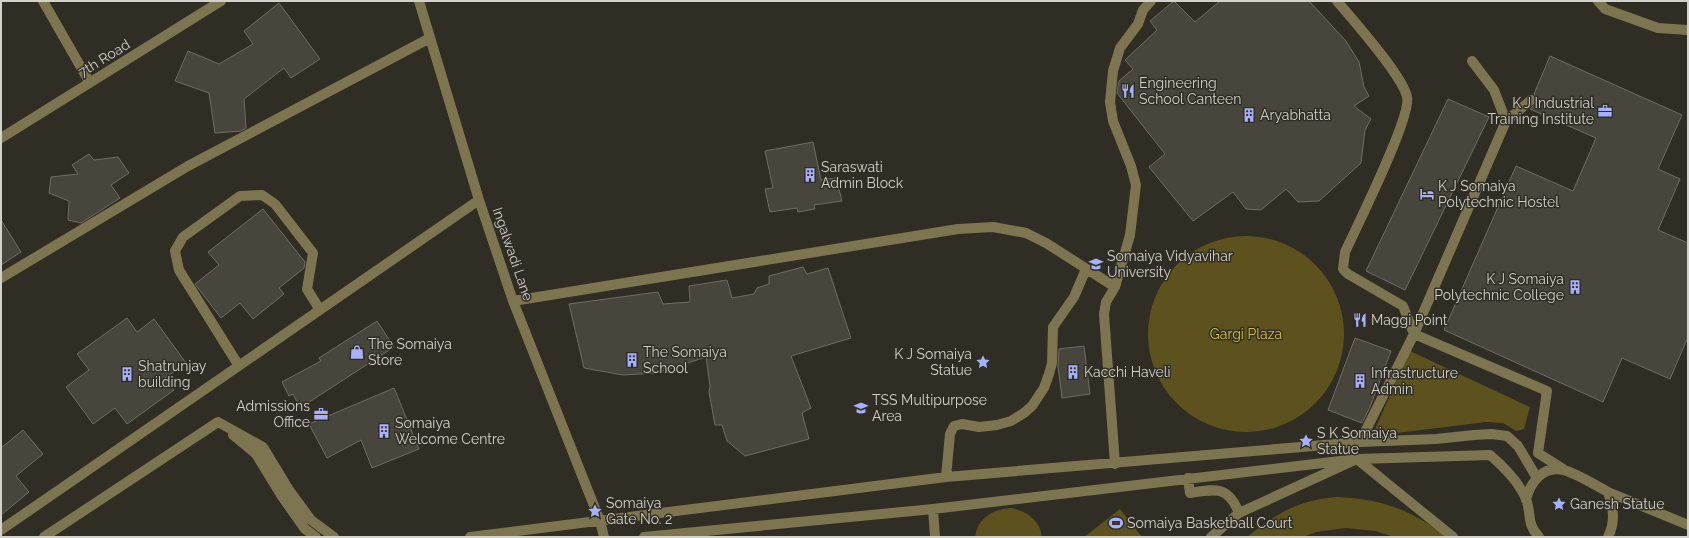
<svg xmlns="http://www.w3.org/2000/svg" width="1689" height="538" font-family="Raleway,sans-serif">
<style>
.green{fill:#5d521e}
.building{fill:#47453c;stroke:#706e63}
.lines{fill:none;stroke-linecap:round;stroke-linejoin:round}
.minor{stroke:#7d754f;stroke-width:10}
.labels{text-anchor:middle;dominant-baseline:central;stroke-width:3;stroke-linejoin:round;paint-order:stroke}
.street-label{font-size:14px;fill:#d2d1cb;stroke:#2f2d24}
.poi-label{font-size:14px;fill:#d2d1cb;stroke:#2f2d24;text-anchor:start}
.park-label{font-size:14px;fill:#dcc134;stroke:#2f2d24}
</style>
<rect width="100%" height="100%" fill="#2f2d24"/>
<!-- green -->
<path class="green" d="M1148 334a98 98 0 1 1 196 0a98 98 0 1 1-196 0Z
M1410 351 1530 407 1524 429 1516 431 1503 423 1486 422 1397 433 1375 429Z
M1336 497C1381 499 1411 509 1446 537H1394L1375 531 1346 528 1316 532 1303 537H1247C1276 514 1298 500 1336 497Z
M1011 508C1027 511 1040 520 1042 537H975C978 518 993 509 1011 508Z
M1120 509 1142 537H1084Z"/>
<!-- building -->
<path class="building" d="M1174 1 1195 22 1220 1H1309L1346 41 1359 62 1364 87 1369 96 1354 106 1371 119 1365 130 1361 163 1319 201 1298 202 1286 189 1261 210 1246 209 1233 192 1193 221 1149 167 1165 154 1117 93 1119 81 1133 69 1125 60 1157 30 1150 21Z
M279 3 320 59 291 78 284 68 244 99 246 128 241 131 215 133 209 93 175 81 188 51 219 64 253 44 244 31Z
M1550 56 1682 115 1658 169 1680 179 1658 230 1688 243V337L1670 379 1622 358 1603 402 1444 330 1516 166 1573 191 1596 138 1530 109 1537 103V98L1534 94Z
M1448 99 1489 117 1405 290 1366 271Z
M813 142 821 180 836 178 842 201 814 205 815 209 798 212 797 208 770 212 765 189 773 188 765 151Z
M89 154 94 160 118 157 129 173 111 185 120 198 81 223 68 220 69 201 49 193 51 177 78 174 72 165Z
M263 209 305 262 304 268 279 288 284 294 253 319 240 303 221 318 195 284 219 265 208 252Z
M1 220 21 252 1 265Z
M803 267 807 274 828 268 851 338 791 356 811 408 802 413 809 439 745 456 727 441 722 425H715L709 392 710 386 706 357 657 373 623 375 584 368 569 304 658 292 663 304 690 302 689 286 727 280 732 298 754 294 757 288 769 284V276Z
M127 318 137 332 154 319 186 363 165 378 174 390 127 424 115 408 93 424 66 387 89 370 77 354Z
M377 321 394 347 300 408 293 394 289 396 282 382 321 361 319 358Z
M1355 338 1391 351 1370 407 1362 423 1328 410Z
M1084 346 1090 394 1062 398 1058 366 1059 349Z
M394 388 419 449 372 468 361 440 327 458 309 424Z
M23 430 43 454 16 476 29 492 1 515V448Z"/>
<g class="lines">
<!-- minor -->
<path class="minor" d="M43 1 90 83
M419 1 479 200 513 301 600 521 604 537
M1337 1C1353 20 1403 76 1407 97 1412 116 1357 226 1345 252L1343 269 1348 274 1403 306 1414 334 1547 391 1538 453 1563 469
M1598 1 1605 9 1658 28 1688 30
M1506 121 1531 100
M1 138 221 1
M1 278 188 166 430 38
M513 301 958 229 993 227 1026 233 1046 243 1115 287
M239 366 179 270 175 251 183 237 240 196 262 195 275 204 313 253 307 289 320 310
M218 422 263 447 289 490 311 520 334 537
M233 435 256 454 281 495 305 529 316 537
M1360 442 1414 334 1506 121 1494 90 1472 61
M1115 464 1104 314 1106 302 1115 287 1130 235 1136 185 1131 166 1113 121 1110 102 1113 71 1120 48 1138 24 1143 10 1151 1
M946 477 950 434 954 426 962 424 979 427 997 425 1011 421 1024 413 1032 406 1044 388 1049 374 1052 363 1053 327 1074 297 1086 269
M1188 478 1190 493C1215 489 1228 485 1239 513
M1608 492 1688 525
M1526 500C1530 483 1543 465 1563 470 1574 472 1597 486 1608 492 1613 508 1616 521 1608 537
M933 509 935 537
M1 530 479 200
M44 537 218 422
M470 537 946 477 1360 442 1436 439 1474 435 1492 434 1507 436 1518 446 1537 478
M644 537 933 509 1357 459 1490 455C1504 467 1519 482 1526 499 1532 515 1526 523 1539 537
M1211 537 1239 513 1357 459 1453 537"/>
</g>
<!-- icons -->
<defs>
<symbol id="restaurant-bare" viewBox="-9 -9 18 18"><path d="M-5-6h1v4h1v-4h1v4h1v-4h1v5L-1.5 .5V6h-2V.5L-5-1ZM5-6V6H3V1.5H1.5Q1.5-4 5-6Z" fill="#a6b1fc" stroke="#2f2d24" stroke-width="2.5" paint-order="stroke"/></symbol>
<symbol id="office-bare" viewBox="-9 -9 18 18"><path d="M-6-3h4V-5.5h4V-3h4V5H-6ZM-1-4.5V-3h2v-1.5ZM-6 0V1H6V0Z" fill="#a6b1fc" stroke="#2f2d24" stroke-width="2.5" paint-order="stroke"/></symbol>
<symbol id="building-bare" viewBox="-9 -9 18 18"><path d="M-4-6H4V6H1V3H-1V6H-4ZM-2.5-4.3h1.7v1.8h-1.7ZM.8-4.3h1.7v1.8H.8ZM-2.5-1h1.7V.8h-1.7ZM.8-1h1.7V.8H.8Z" fill="#a6b1fc" stroke="#2f2d24" stroke-width="2.5" paint-order="stroke"/></symbol>
<symbol id="hotel-bare" viewBox="-9 -9 18 18"><path d="M-6-4.5h1.5V1H6V5H4.5V3h-9V5H-6ZM-4 0a1.8 1.8 0 1 1 3.6 0ZM.5 0V-2.5h3Q6-2.5 6 0Z" fill="#a6b1fc" stroke="#2f2d24" stroke-width="2.5" paint-order="stroke"/></symbol>
<symbol id="university-bare" viewBox="-9 -9 18 18"><path d="M0-5L7-2L0 1L-7-2ZM-4 1L0 2.5L4 1V4Q0 6-4 4Z" fill="#a6b1fc" stroke="#2f2d24" stroke-width="2.5" paint-order="stroke"/></symbol>
<symbol id="shop-bare" viewBox="-9 -9 18 18"><path d="M-5-2.5h2.3a2.7 3.5 0 0 1 5.4 0H5L5.5 6h-11ZM-1.5-2.5h3a1.5 2.3 0 0 0-3 0Z" fill="#a6b1fc" stroke="#2f2d24" stroke-width="2.5" paint-order="stroke"/></symbol>
<symbol id="sight-bare" viewBox="-9 -9 18 18"><path d="M0-6L1.8-2.2L6-1.7L2.9 1.2L3.7 5.4L0 3.3L-3.7 5.4L-2.9 1.2L-6-1.7L-1.8-2.2Z" fill="#a6b1fc" stroke="#2f2d24" stroke-width="2.5" paint-order="stroke"/></symbol>
<symbol id="school-bare" viewBox="-9 -9 18 18"><path d="M0-5L7-2L0 1L-7-2ZM-4 1L0 2.5L4 1V4Q0 6-4 4Z" fill="#a6b1fc" stroke="#2f2d24" stroke-width="2.5" paint-order="stroke"/></symbol>
<symbol id="stadium-bare" viewBox="-9 -9 18 18"><path d="M0-5a6.5 5 0 1 0 0 10a6.5 5 0 1 0 0-10ZM-3.5-1.8h7v3.6h-7Z" fill="#a6b1fc" stroke="#2f2d24" stroke-width="2.5" paint-order="stroke"/></symbol>
</defs>
<g fill-rule="evenodd">
<use href="#restaurant-bare" x="1118" y="81" width="20" height="20"/>
<use href="#office-bare" x="1595" y="101" width="20" height="20"/>
<use href="#building-bare" x="1239" y="105" width="20" height="20"/>
<use href="#building-bare" x="800" y="165" width="20" height="20"/>
<use href="#hotel-bare" x="1417" y="184" width="20" height="20"/>
<use href="#university-bare" x="1086" y="254" width="20" height="20"/>
<use href="#building-bare" x="1565" y="277" width="20" height="20"/>
<use href="#restaurant-bare" x="1350" y="310" width="20" height="20"/>
<use href="#shop-bare" x="347" y="342" width="20" height="20"/>
<use href="#building-bare" x="622" y="350" width="20" height="20"/>
<use href="#sight-bare" x="973" y="352" width="20" height="20"/>
<use href="#building-bare" x="1063" y="362" width="20" height="20"/>
<use href="#building-bare" x="117" y="364" width="20" height="20"/>
<use href="#building-bare" x="1350" y="371" width="20" height="20"/>
<use href="#school-bare" x="851" y="398" width="20" height="20"/>
<use href="#office-bare" x="311" y="404" width="20" height="20"/>
<use href="#building-bare" x="374" y="421" width="20" height="20"/>
<use href="#sight-bare" x="1296" y="431" width="20" height="20"/>
<use href="#sight-bare" x="1549" y="494" width="20" height="20"/>
<use href="#sight-bare" x="585" y="501" width="20" height="20"/>
<use href="#stadium-bare" x="1106" y="513" width="20" height="20"/>
</g>
<g class="labels">
<!-- street labels -->
<g class="street-label">
<text transform="translate(104 58) rotate(-32)">7th Road</text>
<text transform="translate(513 254) rotate(71)">Ingalwadi Lane</text>
</g>
<!-- poi labels -->
<g class="poi-label">
<text x="1139" y="83">Engineering<tspan x="1139" dy="16">School Canteen</tspan></text>
<text x="1594" y="103" text-anchor="end">K J Industrial<tspan x="1594" dy="16">Training Institute</tspan></text>
<text x="1260" y="115">Aryabhatta</text>
<text x="821" y="167">Saraswati<tspan x="821" dy="16">Admin Block</tspan></text>
<text x="1438" y="186">K J Somaiya<tspan x="1438" dy="16">Polytechnic Hostel</tspan></text>
<text x="1107" y="256">Somaiya Vidyavihar<tspan x="1107" dy="16">University</tspan></text>
<text x="1564" y="279" text-anchor="end">K J Somaiya<tspan x="1564" dy="16">Polytechnic College</tspan></text>
<text x="1371" y="320">Maggi Point</text>
<text x="368" y="344">The Somaiya<tspan x="368" dy="16">Store</tspan></text>
<text x="643" y="352">The Somaiya<tspan x="643" dy="16">School</tspan></text>
<text x="972" y="354" text-anchor="end">K J Somaiya<tspan x="972" dy="16">Statue</tspan></text>
<text x="138" y="366">Shatrunjay<tspan x="138" dy="16">building</tspan></text>
<text x="1084" y="372">Kacchi Haveli</text>
<text x="1371" y="373">Infrastructure<tspan x="1371" dy="16">Admin</tspan></text>
<text x="872" y="400">TSS Multipurpose<tspan x="872" dy="16">Area</tspan></text>
<text x="310" y="406" text-anchor="end">Admissions<tspan x="310" dy="16">Office</tspan></text>
<text x="395" y="423">Somaiya<tspan x="395" dy="16">Welcome Centre</tspan></text>
<text x="1317" y="433">S K Somaiya<tspan x="1317" dy="16">Statue</tspan></text>
<text x="606" y="503">Somaiya<tspan x="606" dy="16">Gate No. 2</tspan></text>
<text x="1570" y="504">Ganesh Statue</text>
<text x="1127" y="523">Somaiya Basketball Court</text>
</g>
<!-- park labels -->
<g class="park-label">
<text x="1246" y="334">Gargi Plaza</text>
</g>
</g>
<!-- border -->
<rect width="1689" height="538" fill="none" stroke="#d2d1cb" stroke-width="4"/>
</svg>
